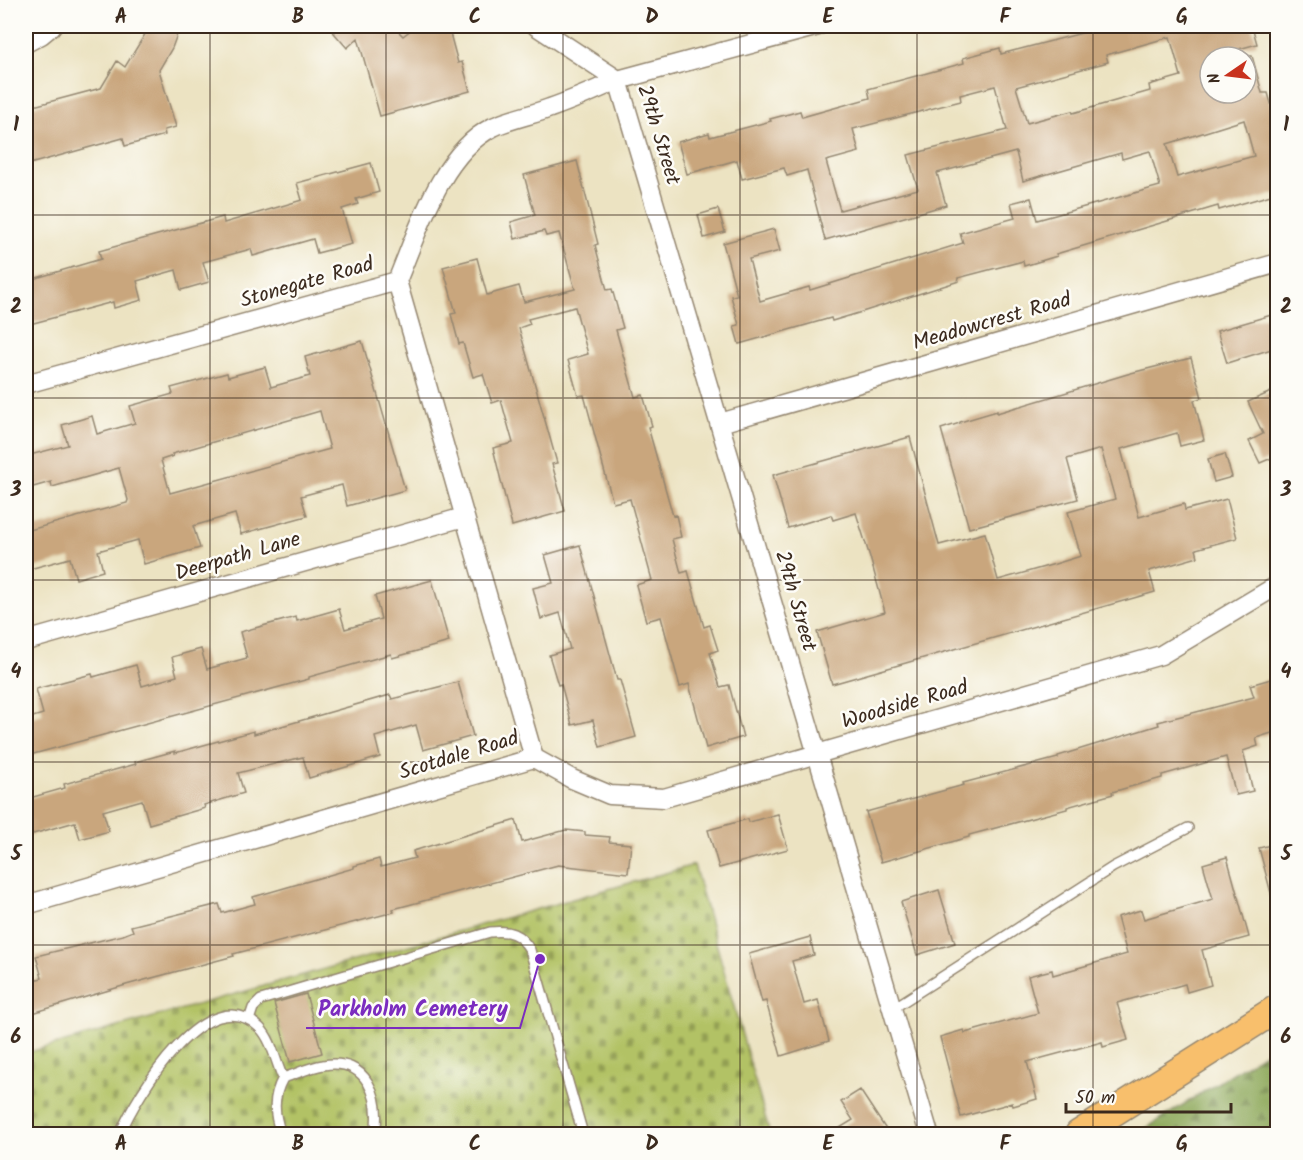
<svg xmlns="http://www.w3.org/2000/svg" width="1303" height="1160" font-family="Kalam,sans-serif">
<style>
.forest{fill:url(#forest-firs);stroke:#64693c;stroke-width:1.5}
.cemetery{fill:url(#cemetery-stones);stroke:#767642;stroke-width:1.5}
.building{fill:#c9a67d;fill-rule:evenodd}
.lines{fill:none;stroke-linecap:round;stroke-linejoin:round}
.lane-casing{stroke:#948670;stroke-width:12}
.street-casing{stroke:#948670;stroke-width:21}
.primary-casing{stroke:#948670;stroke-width:30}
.lane{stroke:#fff;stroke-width:9}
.street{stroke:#fff;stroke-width:18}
.primary{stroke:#f8bf6c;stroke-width:27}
.grid{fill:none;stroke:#3b2a1e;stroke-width:1.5;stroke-opacity:0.55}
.labels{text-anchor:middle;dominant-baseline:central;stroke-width:5;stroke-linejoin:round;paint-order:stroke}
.street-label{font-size:21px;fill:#3b2a1e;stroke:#fdfcf7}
.leader{fill:none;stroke:#7b2cbf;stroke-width:2}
.callout-dot{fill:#7b2cbf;stroke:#fdfcf7;stroke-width:2}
.callout-label{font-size:22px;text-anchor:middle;font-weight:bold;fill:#7b2cbf;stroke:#fdfcf7;stroke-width:5;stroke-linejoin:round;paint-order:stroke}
.neatline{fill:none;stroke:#3b2a1e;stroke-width:2}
.grid-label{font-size:20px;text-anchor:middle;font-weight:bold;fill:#3b2a1e}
</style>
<defs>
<pattern id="forest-firs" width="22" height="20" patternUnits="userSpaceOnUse" patternTransform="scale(1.5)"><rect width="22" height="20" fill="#8da85a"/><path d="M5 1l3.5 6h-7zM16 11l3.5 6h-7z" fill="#74894a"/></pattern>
<pattern id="cemetery-stones" width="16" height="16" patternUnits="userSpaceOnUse" patternTransform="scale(1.5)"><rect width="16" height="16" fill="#b2c265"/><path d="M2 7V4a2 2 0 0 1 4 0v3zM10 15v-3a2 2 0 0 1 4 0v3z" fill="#929e53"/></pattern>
</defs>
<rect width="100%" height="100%" fill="#fdfcf7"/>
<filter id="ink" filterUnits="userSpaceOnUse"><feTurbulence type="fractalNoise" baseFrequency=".0167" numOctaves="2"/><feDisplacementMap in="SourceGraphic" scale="12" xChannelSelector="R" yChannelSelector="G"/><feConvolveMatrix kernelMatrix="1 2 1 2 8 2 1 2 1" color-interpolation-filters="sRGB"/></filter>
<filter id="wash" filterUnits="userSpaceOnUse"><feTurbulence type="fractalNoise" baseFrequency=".008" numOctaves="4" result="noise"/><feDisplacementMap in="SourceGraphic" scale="24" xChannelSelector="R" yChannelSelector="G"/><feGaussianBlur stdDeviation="1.35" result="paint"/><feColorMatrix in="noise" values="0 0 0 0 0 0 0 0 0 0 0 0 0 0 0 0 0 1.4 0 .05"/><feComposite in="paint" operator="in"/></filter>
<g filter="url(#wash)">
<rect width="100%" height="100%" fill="#ece3c2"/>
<!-- forest -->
<path class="forest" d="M1277 1045V1134H1137Z"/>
<!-- cemetery -->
<path class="cemetery" d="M694 865 770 1134H26V1053Z"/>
<g id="blocks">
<!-- building -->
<path class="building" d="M150 26H180L172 48 159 70 176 127 164 130 165 135 125 146 123 138 26 165V108L101 88 117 61 125 67Z
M328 26H393L403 36 416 26H448L458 63 462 62 470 91 380 116 358 38 347 48Z
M1109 26H1252L1257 44 1210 57V93H1246V56H1252L1262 93H1268L1278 127V193L1219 210 1218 206 1056 254 1057 256 1024 266 1023 261 958 278 959 281 865 311 832 321 831 318 739 344 734 326 739 325 731 296 737 295 723 243 774 229 780 251 749 259 760 301 809 287 810 290 963 243 960 233 1015 218 1011 203 1031 198 1037 220 1160 186 1150 151 1122 159 1121 153 1023 181 1016 152 937 173 946 205 825 240 807 170 787 176 784 168 742 179 737 160 687 174 678 142 709 133 710 137 771 121 770 119 800 111 802 117 870 98 868 89 964 63 963 58 1000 48 1001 54ZM1170 37 1181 76 1149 85 1150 91 1073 113 1072 111 1027 123 1016 87 1108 62 1106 55ZM995 86 1007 130 908 155 918 189 840 210 826 161 859 152 853 129 961 101 960 95ZM1244 120 1254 156 1177 177 1167 144Z
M577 161 598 244 595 245 607 290 612 289 623 328 616 330 635 397 643 395 652 426 648 427 673 516 676 515 681 537 672 539 681 573 688 571 704 627 710 625 718 650 710 653 720 687 729 685 743 737 706 748 689 684 680 687 661 617 646 621 636 585 652 580 630 499 613 503 584 395 578 396 568 360 588 354 575 307 528 319 530 324 519 328 557 463 552 464 565 511 512 526 493 448 513 443 501 400 492 403 483 374 473 377 463 343 459 344 451 314 456 313 443 267 477 258 487 295 519 286 524 302 575 289 559 233 546 236 544 231 515 239 511 222 535 215 524 175Z
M371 163 379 192 356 199 358 204 342 209 352 244 317 253 313 239 253 256 251 249 203 262 209 282 181 290 176 270 137 281 142 300 114 308 113 302 26 325V281L101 259 99 251 223 217 224 223 302 200 297 183Z
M718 209 725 232 704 238 698 215Z
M1278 313V347L1227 363 1217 331Z
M362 341 405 490 347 506 342 485 301 496 307 516 241 534 235 514 193 526 200 548 144 564 138 540 98 551 103 571 76 579 70 558 26 570V531L127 503 128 500 119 468 52 487 51 482 26 489V456L68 445 62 425 92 416 97 434 135 423 130 406 173 394 171 388 227 373 228 377 265 367 271 387 310 376 305 357ZM320 411 330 449 170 493 161 460 173 456 172 454Z
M1191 358 1202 398 1194 400 1204 440 1180 446 1177 433 1121 449 1139 517 1184 504 1185 510 1227 499 1237 538 1196 549 1198 557 1149 571 1155 592 832 684 817 632 885 612 870 557 856 513 833 520 831 515 788 528 773 475 910 437 939 545 985 533 998 580 1055 564 1081 556 1068 512 1115 499 1101 449 1067 459 1078 499 969 528 941 429 960 423V422L997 411V413L1131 373Z
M1278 389V465L1274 457 1260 463 1249 441 1263 434 1248 402Z
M1225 454 1232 477 1214 482 1208 459Z
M580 545 617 680H620L636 737 600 747 593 720 572 725 561 684 558 685 549 655 570 649 560 613 541 619 533 588 553 583 545 555Z
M432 580 449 642 392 658 391 654 309 677V679L26 756V719L43 714 36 689 92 674 93 677 136 665 142 686 177 676 172 657 201 649 207 669 247 658 240 632 296 617 297 621 339 609 345 629 381 619 375 596Z
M1278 677V731L1256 738 1258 746 1243 751 1253 791 1236 795 1226 757 1162 775V778L1112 792 1113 794 1067 807V809L969 835V837L881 862 866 812 964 785 963 783 1058 758V756L1159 725 1158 722 1254 697 1250 685Z
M458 682 473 736 423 750 416 725 375 737 380 757 309 778 303 757 238 773 244 793 204 805 205 808 149 824 142 800 103 811 109 831 80 839 75 822 26 836V799L65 788 64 784 136 764 135 762 175 751V753L254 731V734L390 695 392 699Z
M778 814 788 849 719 868 708 830 748 819 749 822Z
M516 820 522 842 566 830 585 832V835L610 837 609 842 631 844 628 873 558 865 393 909 394 912 233 954 234 956 126 985 26 1015V982L42 978 36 956 123 935 133 931 131 926 219 904 222 913 255 904 253 897 354 868V866L379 859 381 867 415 858 413 851Z
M1278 843V896L1272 897 1259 848Z
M1227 857 1249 937 1202 950 1211 985 1187 992 1185 984 1117 1003 1128 1040 1103 1047 1102 1042 1027 1062 1037 1099 1013 1106 1012 1103 961 1117 940 1037 964 1030 965 1033 1038 1013 1028 976 1052 970 1053 975 1127 954 1117 917 1141 910 1144 919 1213 899 1203 864Z
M939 890 955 943 917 955 901 902Z
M810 937 814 955 792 961 804 1004 818 1000 829 1041 781 1056 766 1001 762 1002 749 954Z
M306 994 322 1053 290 1062 274 1003Z
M860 1090 889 1134H830L853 1120 841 1102Z"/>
</g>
</g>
<g filter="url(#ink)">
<use href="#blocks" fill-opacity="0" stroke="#948670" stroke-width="1.5"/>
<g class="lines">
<defs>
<path id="lane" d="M892 1009 1113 867 1188 828
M249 1020 253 1008 261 1000 490 932C509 930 520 933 530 950L583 1134
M120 1134C136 1096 208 976 260 1028 272 1040 276 1063 283 1078 296 1074 310 1067 323 1065 368 1057 381 1098 375 1134
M281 1134C274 1114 272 1098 283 1078"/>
<path id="street" d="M536 26 618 80 818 26
M26 43 41 35 52 26
M26 384 397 281C418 231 441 153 493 127 510 119 532 115 550 108 573 100 596 90 618 80L929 1134
M720 423 1278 263
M26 641 464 517
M534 758 572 779 610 795 664 798 1161 655 1278 585
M26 905 534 758 397 281"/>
<path id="primary" d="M1079 1134 1278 1008"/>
</defs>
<!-- lane casing -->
<use href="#lane" class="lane-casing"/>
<!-- street casing -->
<use href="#street" class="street-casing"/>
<!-- primary casing -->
<use href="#primary" class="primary-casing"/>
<!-- lane -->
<use href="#lane" class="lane"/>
<!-- street -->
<use href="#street" class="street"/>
<!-- primary -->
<use href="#primary" class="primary"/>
</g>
</g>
<!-- grid -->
<path class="grid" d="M210 26V1134M386 26V1134M563 26V1134M740 26V1134M917 26V1134M1093 26V1134M26 215H1278M26 398H1278M26 580H1278M26 762H1278M26 945H1278"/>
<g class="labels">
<!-- street labels -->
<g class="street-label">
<text transform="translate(658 135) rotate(73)">29th Street</text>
<text transform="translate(307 283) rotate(-16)">Stonegate Road</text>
<text transform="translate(992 322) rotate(-16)">Meadowcrest Road</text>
<text transform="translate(238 557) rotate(-16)">Deerpath Lane</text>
<text transform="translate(795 601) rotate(74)">29th Street</text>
<text transform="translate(905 705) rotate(-16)">Woodside Road</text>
<text transform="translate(459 756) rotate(-17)">Scotdale Road</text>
</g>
</g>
<!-- callouts -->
<path class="leader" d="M540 959L520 1028H306"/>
<circle class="callout-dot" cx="540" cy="959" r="6"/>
<g class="callout-label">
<text x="413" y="1016">Parkholm Cemetery</text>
</g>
<!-- margin -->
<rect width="1303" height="1160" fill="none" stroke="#fdfcf7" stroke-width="66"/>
<!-- north arrow -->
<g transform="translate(1228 75) rotate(256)"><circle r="28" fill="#fdfcf7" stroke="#afa8a0" stroke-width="1.5"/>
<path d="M0-4.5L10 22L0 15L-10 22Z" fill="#c8321e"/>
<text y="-9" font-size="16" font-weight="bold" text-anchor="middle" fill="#3b2a1e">N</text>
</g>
<!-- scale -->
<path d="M1066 1103v9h165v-9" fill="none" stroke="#3b2a1e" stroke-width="3"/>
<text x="1075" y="1103" font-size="18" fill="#3b2a1e" stroke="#fdfcf7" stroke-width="4.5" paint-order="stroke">50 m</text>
<rect x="33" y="33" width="1237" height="1094" class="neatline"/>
<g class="grid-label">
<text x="121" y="23">A</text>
<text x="298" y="23">B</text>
<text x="475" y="23">C</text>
<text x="652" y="23">D</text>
<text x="828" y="23">E</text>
<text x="1005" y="23">F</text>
<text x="1182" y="23">G</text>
<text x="16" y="131">1</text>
<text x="1286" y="131">1</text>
<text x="16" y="313">2</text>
<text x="1286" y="313">2</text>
<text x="16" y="496">3</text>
<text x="1286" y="496">3</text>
<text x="16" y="678">4</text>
<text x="1286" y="678">4</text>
<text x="16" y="860">5</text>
<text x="1286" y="860">5</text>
<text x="16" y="1043">6</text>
<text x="1286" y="1043">6</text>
<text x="121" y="1150">A</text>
<text x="298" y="1150">B</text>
<text x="475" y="1150">C</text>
<text x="652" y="1150">D</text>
<text x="828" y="1150">E</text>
<text x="1005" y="1150">F</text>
<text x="1182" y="1150">G</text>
</g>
</svg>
